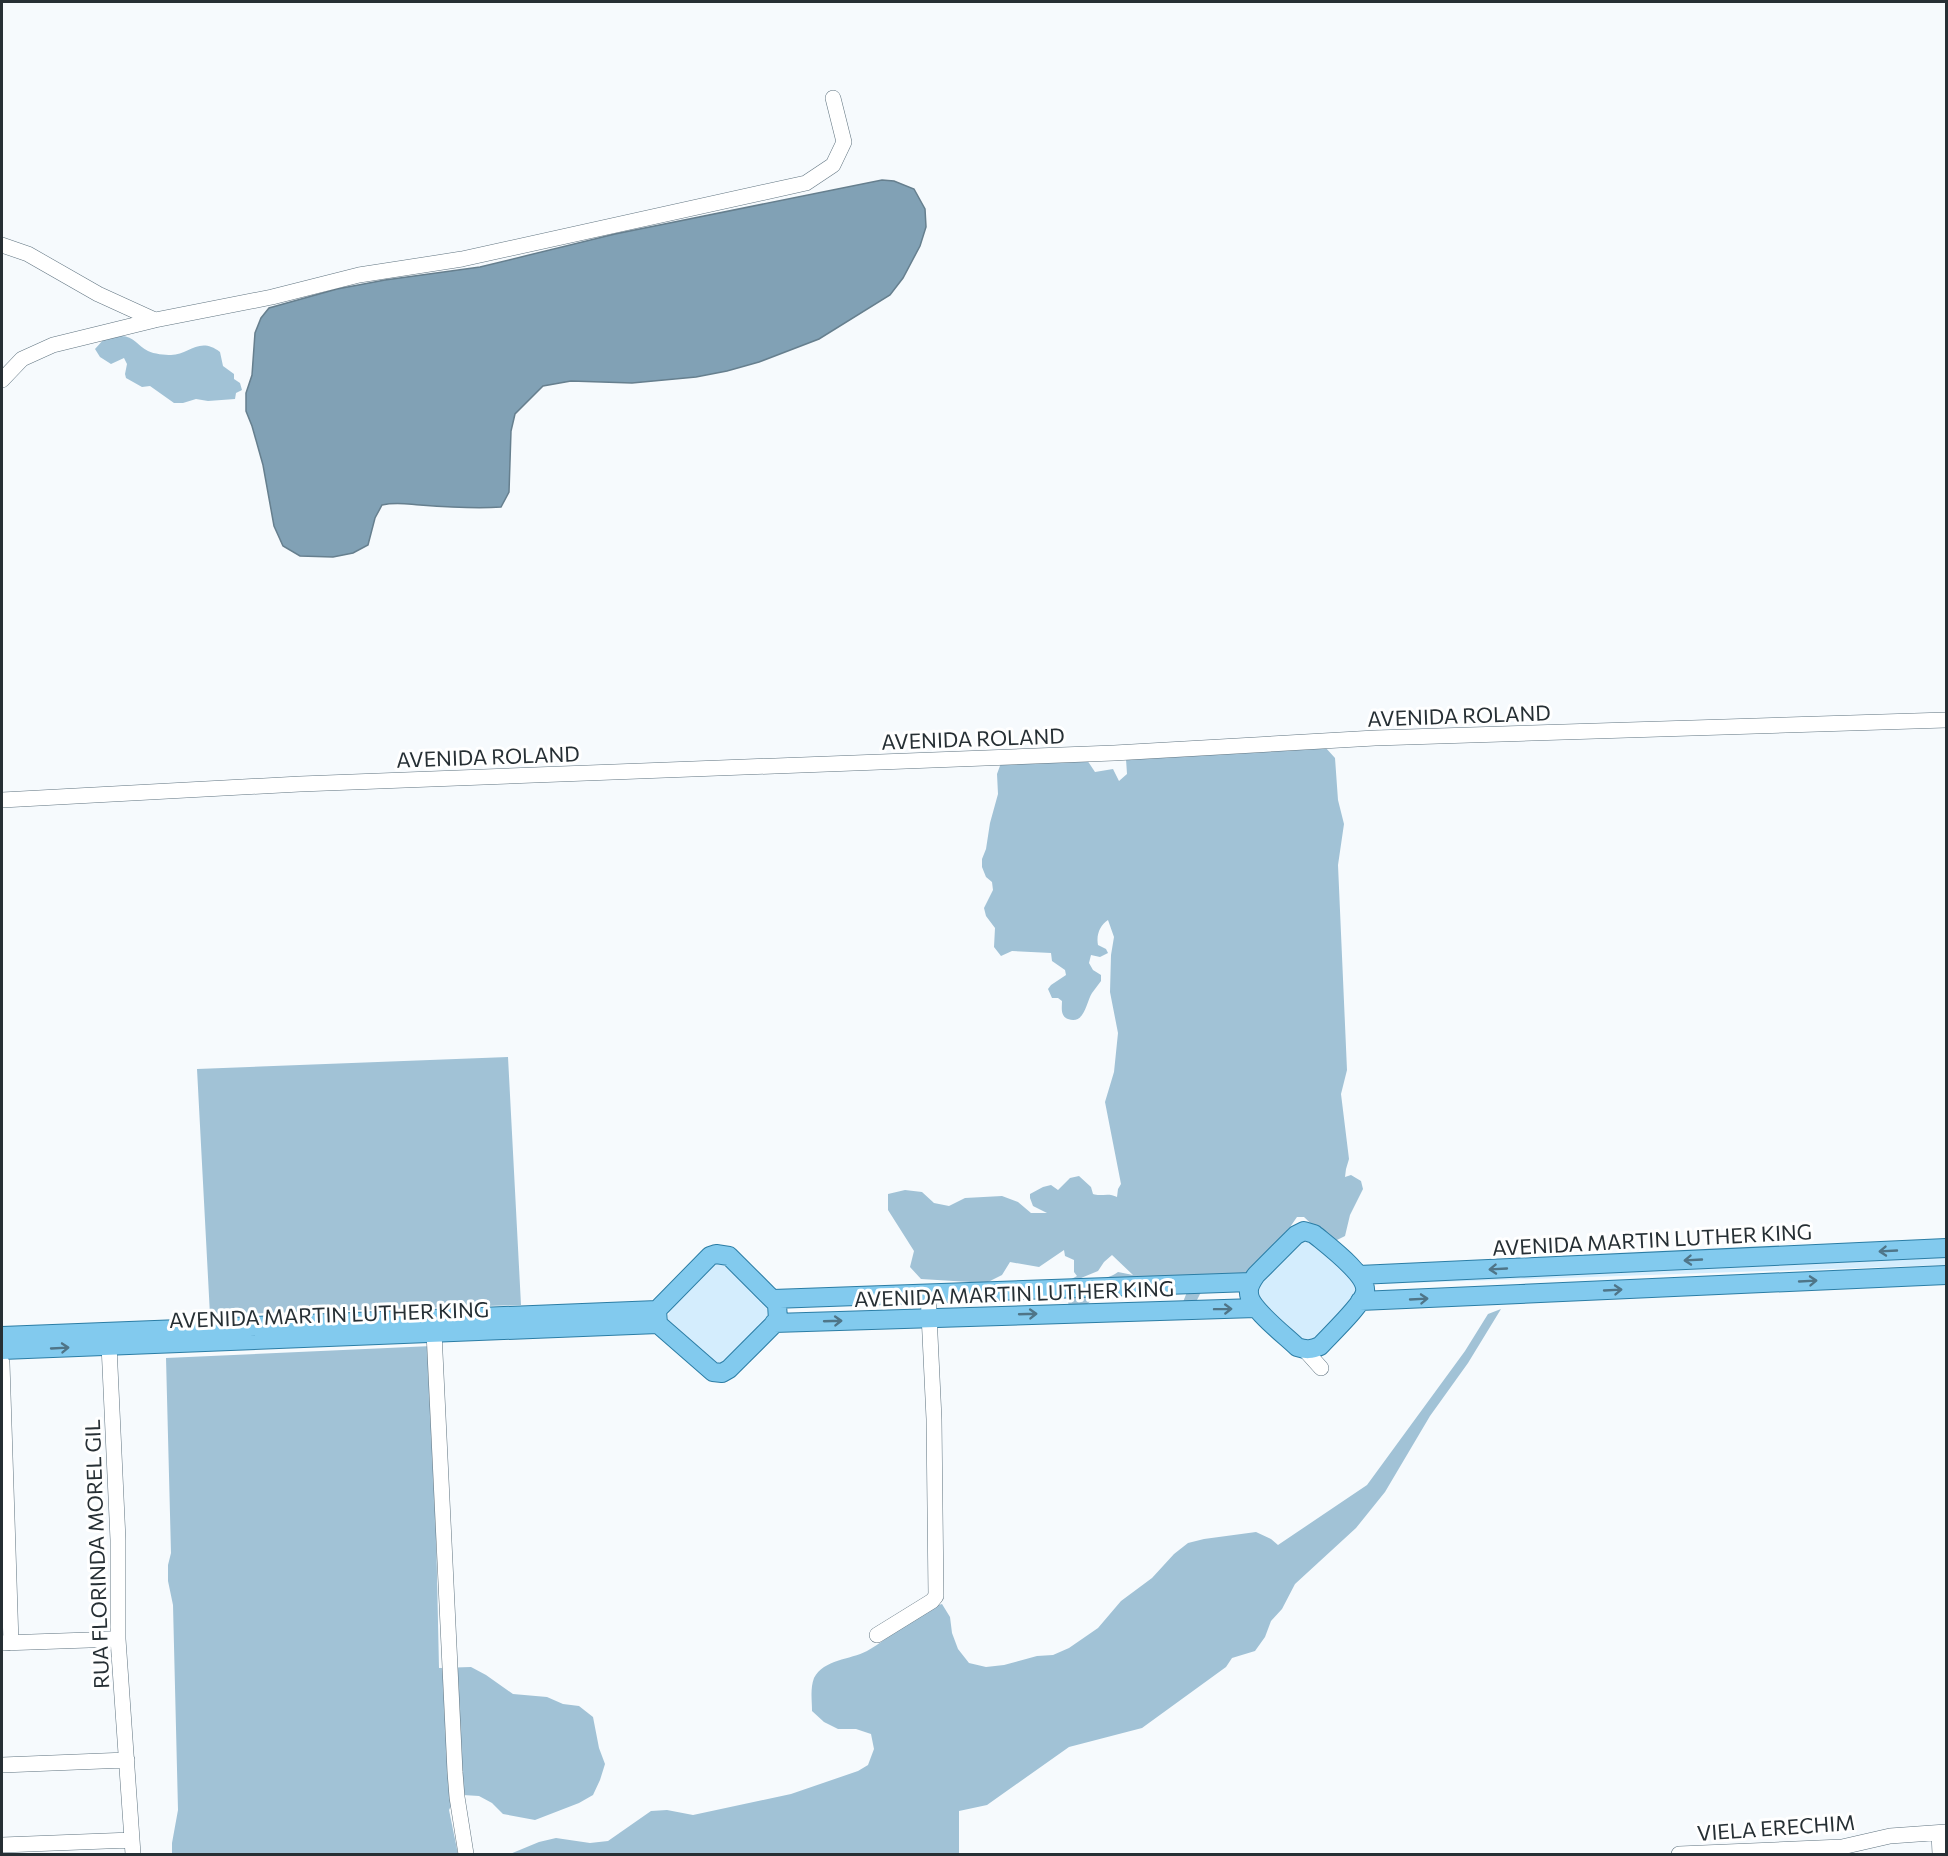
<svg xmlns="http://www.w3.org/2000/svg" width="1948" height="1856" font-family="Commissioner,sans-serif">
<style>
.green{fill:#d4edfd}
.forest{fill:#a1c2d6}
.water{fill:#81a1b5;stroke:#667f8e;stroke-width:1.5}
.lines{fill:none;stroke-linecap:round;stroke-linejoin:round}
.minor-casing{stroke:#607480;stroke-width:16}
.major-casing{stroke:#2b7da5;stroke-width:20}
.minor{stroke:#fff;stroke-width:15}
.major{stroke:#82caee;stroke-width:18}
.oneway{stroke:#4f7588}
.labels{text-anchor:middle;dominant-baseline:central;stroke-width:6;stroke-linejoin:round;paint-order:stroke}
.street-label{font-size:21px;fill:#262f34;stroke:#fff}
</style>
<rect width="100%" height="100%" fill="#f6fafd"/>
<!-- green -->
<path class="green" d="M1303 1240 1310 1241 1356 1282 1359 1292 1315 1340 1307 1342 1301 1339 1255 1298 1256 1286Z
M1946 1255V1265L1379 1284V1277Z
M714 1261 725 1262 770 1307 769 1316 726 1364H717L668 1320V1315L672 1308Z"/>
<!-- forest -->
<path class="forest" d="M120 336C133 335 138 346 148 351 154 354 165 355 171 355 189 355 199 336 220 352L223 366 234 374V379L240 383 242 390 236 393 235 399 208 401 196 399 183 403H174L150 386 142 387 126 378 125 374 127 364 124 358 111 364 100 357 95 349 104 339Z
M1325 747 1335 758 1338 800 1344 824 1338 865 1347 1070 1341 1094 1349 1159 1346 1169 1345 1177 1351 1175 1361 1181 1363 1189 1350 1215 1345 1236 1333 1242 1325 1237 1304 1217H1297L1288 1230 1248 1279 1203 1288 1196 1302H1183L1189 1287 1101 1281C1107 1276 1112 1277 1118 1272L1133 1275 1112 1255 1104 1262 1098 1271 1081 1278V1287L1091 1301 1087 1304 1069 1306 1067 1298 1062 1295 1066 1282 1077 1276 1074 1272V1260L1065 1256 1064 1250 1039 1267 1010 1262 1002 1275 986 1283 921 1279 910 1267 914 1251 888 1210V1194L905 1190 922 1192 934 1203 949 1206 965 1198 1002 1196 1018 1202 1031 1213H1047L1033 1206 1030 1198V1194L1043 1187 1051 1185 1058 1190 1070 1178 1079 1176 1091 1187 1093 1194C1101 1197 1108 1192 1117 1197L1118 1189 1121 1184 1105 1102 1114 1072 1118 1033 1110 992 1111 955 1114 937 1108 920C1100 925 1096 935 1098 945L1106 949 1108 953 1100 957 1091 955 1089 963 1093 970 1101 975V981C1098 985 1095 989 1092 993 1086 1002 1085 1025 1068 1019 1060 1016 1062 1007 1062 1001L1058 998H1052L1048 989 1051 985 1066 975 1065 970 1052 961 1051 953 1012 951 1001 956 994 947 995 928 986 916 984 908 993 890 992 882 986 877 982 867V859L986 849 990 823 998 794 997 774 1001 763 1087 760 1095 772 1113 769 1119 781 1127 774 1126 759Z
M508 1057 521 1305 210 1315 197 1069Z
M1501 1309 1468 1363 1430 1416 1385 1492 1356 1528 1295 1584 1282 1609 1271 1621 1265 1637 1255 1651 1232 1658 1226 1667 1142 1728 1069 1747 987 1805 959 1811V1854H510L539 1842 556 1838 590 1843 608 1841 651 1811 667 1810 693 1815 791 1794 858 1771 868 1765 874 1749 871 1734 856 1729H838L824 1722 812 1711C812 1701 810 1688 814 1678 824 1659 850 1660 867 1651 895 1636 909 1612 942 1604L950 1617 952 1633 958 1649 969 1663 986 1667 1004 1665 1037 1656 1053 1655 1069 1648 1098 1628 1121 1601 1152 1578 1174 1554 1188 1543 1204 1539 1256 1532 1271 1539 1278 1545 1367 1485 1465 1351 1488 1314Z
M432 1346 439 1668 471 1667 486 1675 513 1694 547 1697 563 1704 579 1706 593 1717 599 1748 605 1764 600 1780 593 1795 579 1803 535 1820 503 1814 492 1803 479 1796 463 1795 451 1806 449 1810 458 1854H172V1843L178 1810 173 1605 168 1581V1565L171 1553 166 1358Z"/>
<!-- water -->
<path class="water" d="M882 180 894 181 914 189 925 209 926 227 920 246 903 278 890 295 819 339 759 362 727 371 696 377 632 383 571 381 543 386 515 414 511 431 509 492 501 507C475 509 446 507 420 505 406 504 396 502 382 505L375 518 368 545 353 553 333 557 300 556 283 546 274 526 263 465 252 426 246 411V393L252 375 255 333 261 318 269 308 337 289 385 280 480 267 615 234Z"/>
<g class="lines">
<defs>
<path id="minor" d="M2 245 28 254 98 294 155 320
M2 380 22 359 53 345 155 320 272 297 359 275 462 259 806 183 833 165 844 142 833 98
M2 800 300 784 1114 753 1375 738 1946 720
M434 1332 455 1772 457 1797 466 1854
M109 1345 118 1540V1639L133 1854
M1304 1349 1321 1368
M2 1363 11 1643
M877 1635 932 1601 936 1596 934 1419 928 1293
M2 1643 118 1639
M2 1765 127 1760
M1939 1833 1940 1854
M2 1845 132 1840
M1679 1854 1842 1847 1890 1836 1946 1832"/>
<path id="major" d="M1304 1231 1314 1234C1327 1245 1368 1275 1365 1292 1363 1304 1329 1336 1320 1346 1311 1350 1306 1350 1297 1347 1286 1336 1249 1308 1249 1293 1248 1286 1252 1281 1256 1275L1296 1235Z
M716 1254 729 1256 777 1304 778 1320 729 1369 722 1373 713 1372 658 1324 657 1310 710 1256Z
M1359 1275 1946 1248
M773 1299 1251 1282
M1360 1301 1946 1275
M774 1323 1256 1308
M2 1336 657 1310
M2 1350 658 1324"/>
</defs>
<!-- minor casing -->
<use href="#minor" class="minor-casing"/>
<!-- major casing -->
<use href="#major" class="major-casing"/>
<!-- minor -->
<use href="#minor" class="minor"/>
<!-- major -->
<use href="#major" class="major"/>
</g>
<!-- one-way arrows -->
<defs><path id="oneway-shaft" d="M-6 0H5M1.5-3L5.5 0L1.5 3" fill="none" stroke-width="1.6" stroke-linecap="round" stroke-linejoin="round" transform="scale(1.5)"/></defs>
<g class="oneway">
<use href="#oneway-shaft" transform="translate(1888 1251) rotate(177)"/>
<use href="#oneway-shaft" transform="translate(1693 1260) rotate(177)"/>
<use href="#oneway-shaft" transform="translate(1498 1269) rotate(177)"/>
<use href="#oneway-shaft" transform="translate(1808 1281) rotate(-3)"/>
<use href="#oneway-shaft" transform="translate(1613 1290) rotate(-3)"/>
<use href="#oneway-shaft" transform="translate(1419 1299) rotate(-3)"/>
<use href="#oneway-shaft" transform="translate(1223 1309) rotate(-1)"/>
<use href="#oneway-shaft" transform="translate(1028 1314) rotate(-2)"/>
<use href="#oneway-shaft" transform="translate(833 1321) rotate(-2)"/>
<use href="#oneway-shaft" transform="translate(60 1348) rotate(-3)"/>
</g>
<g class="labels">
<!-- street labels -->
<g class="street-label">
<text transform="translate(1459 715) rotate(-2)">AVENIDA ROLAND</text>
<text transform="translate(973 738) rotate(-2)">AVENIDA ROLAND</text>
<text transform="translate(488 756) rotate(-2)">AVENIDA ROLAND</text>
<text transform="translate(1652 1239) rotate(-3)">AVENIDA MARTIN LUTHER KING</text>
<text transform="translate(1014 1293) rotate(-2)">AVENIDA MARTIN LUTHER KING</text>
<text transform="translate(329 1314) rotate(-2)">AVENIDA MARTIN LUTHER KING</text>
<text transform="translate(96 1554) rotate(-92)">RUA FLORINDA MOREL GIL</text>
<text transform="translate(1776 1827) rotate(-4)">VIELA ERECHIM</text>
</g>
</g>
<!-- border -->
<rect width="1948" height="1856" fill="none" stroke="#262f34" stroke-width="6"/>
</svg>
